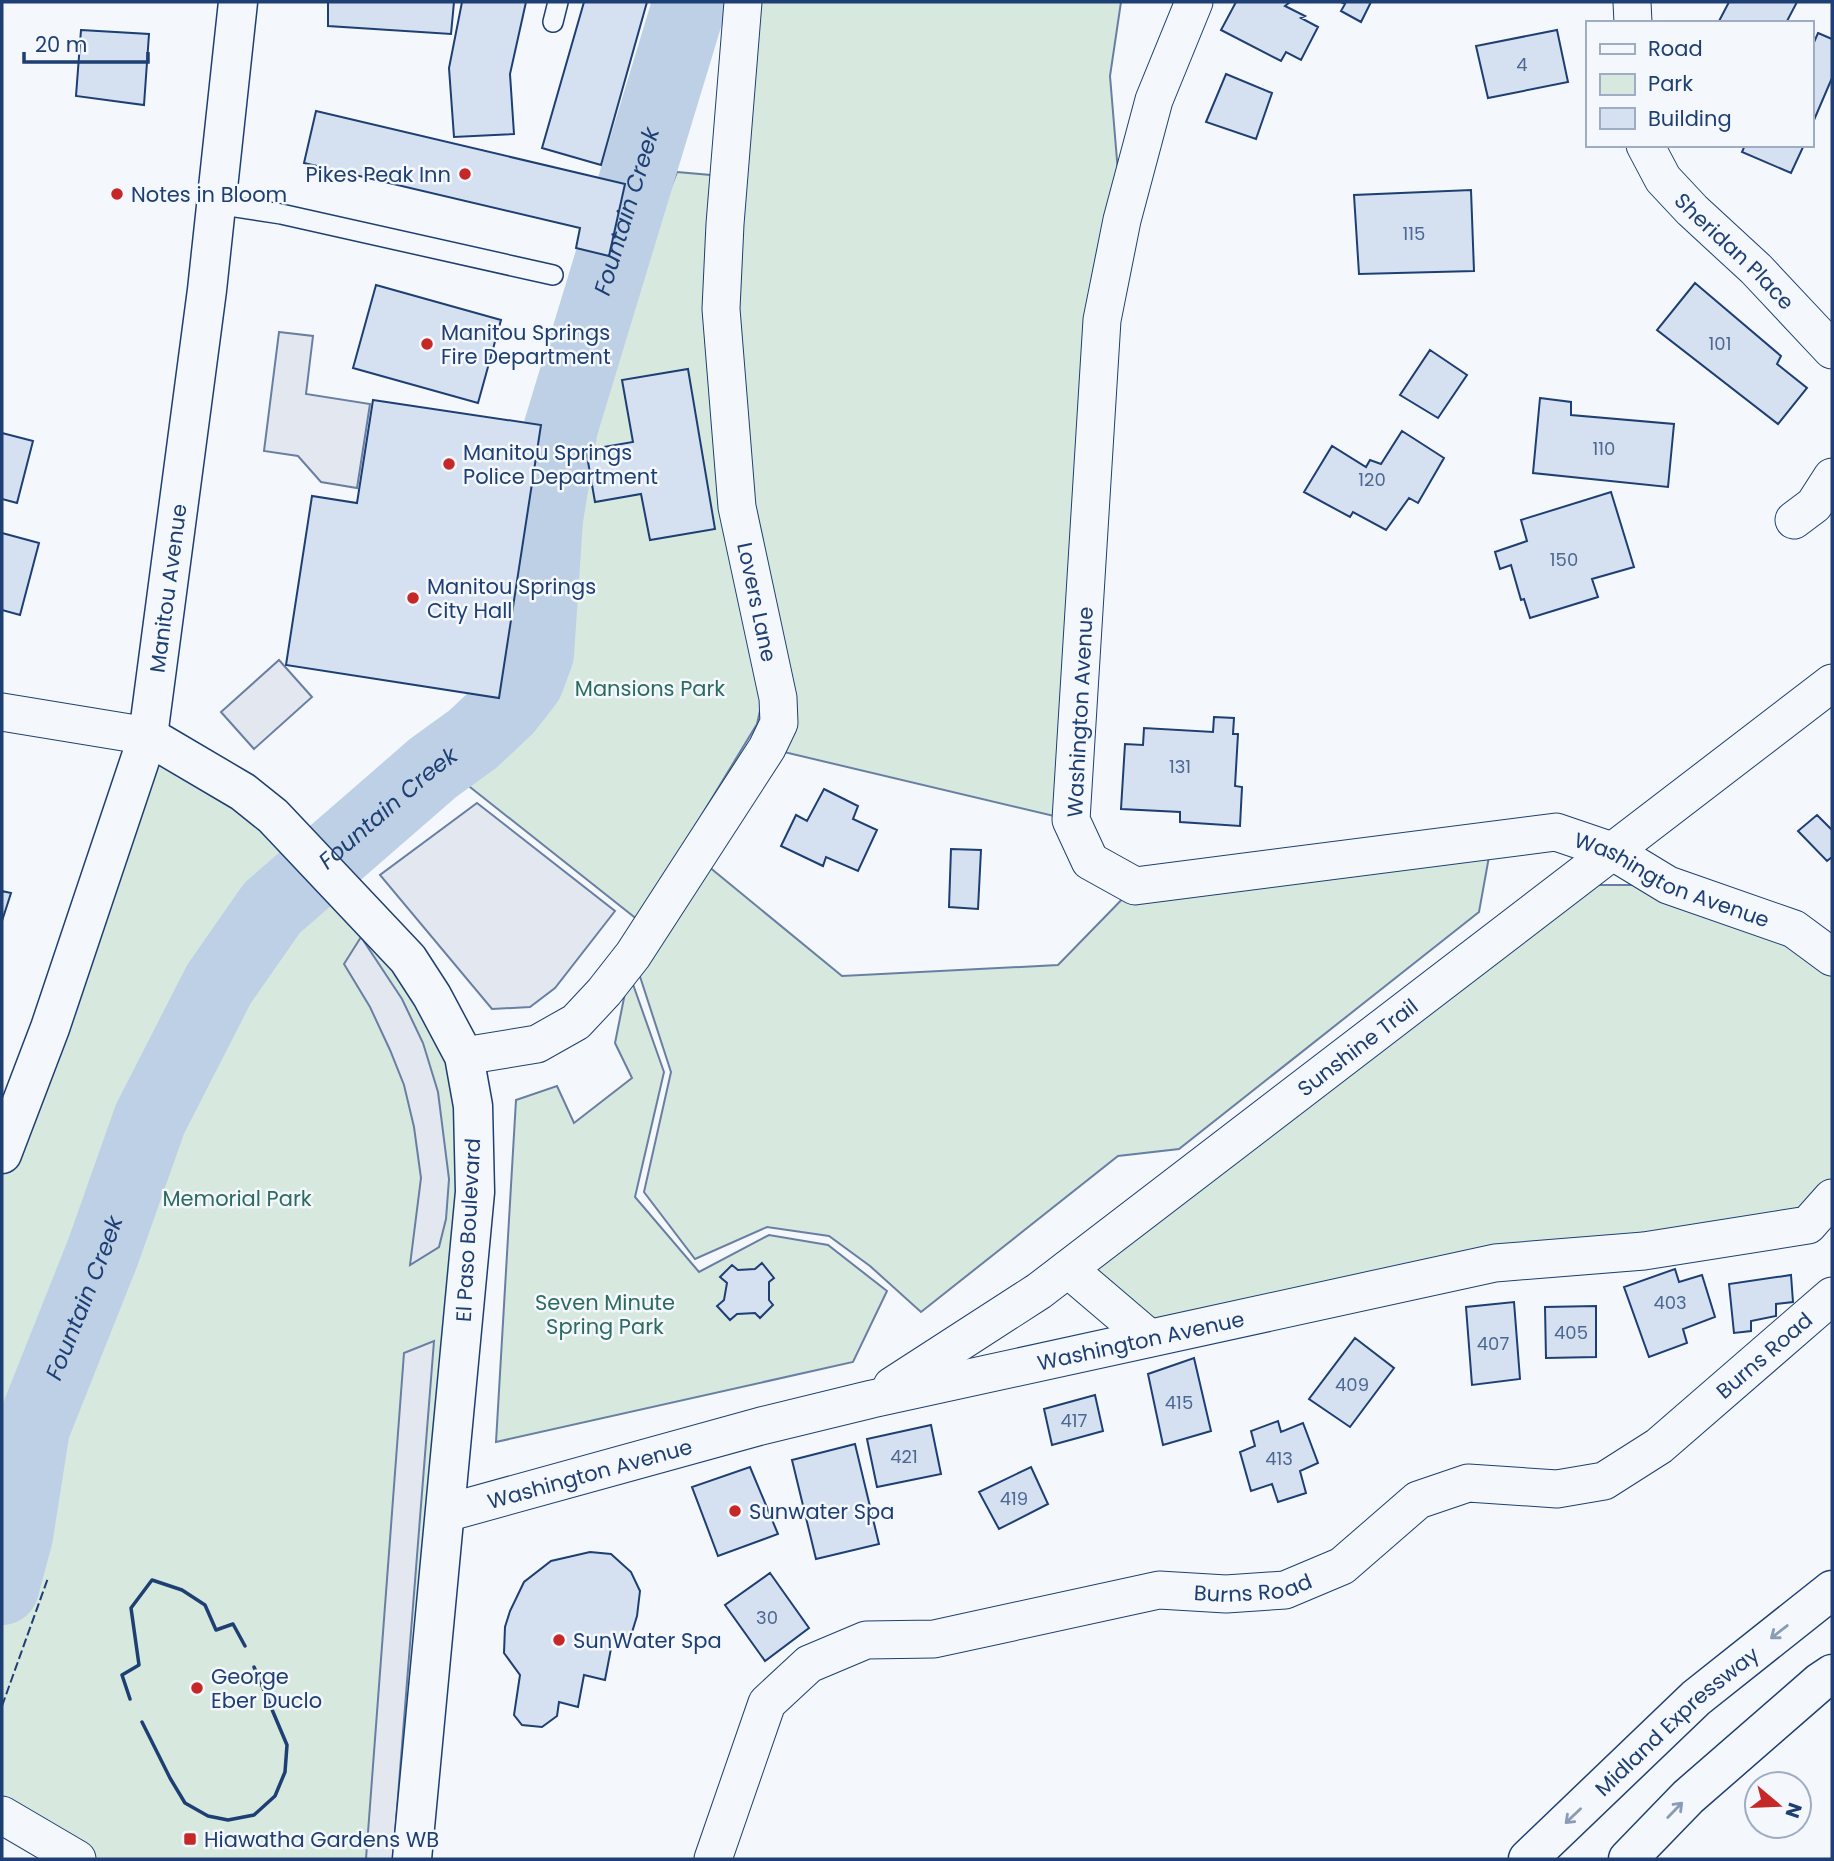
<svg xmlns="http://www.w3.org/2000/svg" width="1834" height="1861" font-family="Poppins,sans-serif">
<style>
.green{fill:#d7e8df;stroke:#687fa3;stroke-width:2}
.parking{fill:#e3e8f0;stroke:#687fa3;stroke-width:2}
.lines{fill:none;stroke-linecap:round;stroke-linejoin:round}
.river{stroke:#bed0e5;stroke-width:74}
.building{fill:#d5e0f0;stroke:#1d3f73;stroke-width:2}
.service-casing{stroke:#1d3f73;stroke-width:22}
.minor-casing{stroke:#1d3f73;stroke-width:39}
.tertiary-casing{stroke:#1d3f73;stroke-width:41}
.secondary-casing{stroke:#1d3f73;stroke-width:41}
.trunk-casing{stroke:#1d3f73;stroke-width:41}
.service{stroke:#f4f7fb;stroke-width:19}
.minor{stroke:#f4f7fb;stroke-width:37}
.tertiary{stroke:#f4f7fb;stroke-width:38}
.secondary{stroke:#f4f7fb;stroke-width:38}
.trunk{stroke:#f4f7fb;stroke-width:38}
.fence{stroke:#1d3f73;stroke-width:2;stroke-dasharray:9 3.5;stroke-linecap:butt}
.wall{stroke:#1d3f73;stroke-width:3.5}
.oneway{stroke:#889bb7}
.poi-dot{fill:#c62828;stroke:#f4f7fb;stroke-width:2.5}
.labels{text-anchor:middle;dominant-baseline:central;stroke-width:5;stroke-linejoin:round;paint-order:stroke}
.number-label{font-size:18px;fill:#4b6792}
.poi-label{font-size:21px;fill:#1d3f73;stroke:#f4f7fb;text-anchor:start}
.street-label{font-size:21px;fill:#1d3f73;stroke:#f4f7fb}
.park-label{font-size:21px;fill:#2c6c60;stroke:#f4f7fb}
.water-label{font-size:23px;font-style:italic;fill:#1d3f73;stroke:#f4f7fb}
</style>
<rect width="100%" height="100%" fill="#f4f7fb"/>
<!-- green -->
<path class="green" d="M743 2H1121L1110 76 1122 220 1071 820 767 748 721 309Z
M677 172 722 176 764 693 757 724 638 920 446 768 541 678 549 570 565 457Z
M148 736 206 769 408 959 473 1106 412 1859H77L2 1815V1154Z
M1492 840 1479 912 1179 1149 1118 1156 921 1312 870 1266 829 1236 767 1227 695 1259 644 1192 671 1072 633 955 697 857 842 976 1058 965 1135 886Z
M1568 885H1668L1832 957V1198L1808 1225 1149 1338 1068 1270Z
M629 973 664 1072 635 1197 699 1272 769 1235 828 1245 887 1291 853 1362 496 1442 516 1100 557 1086 574 1123 632 1078 615 1043Z"/>
<!-- parking -->
<path class="parking" d="M279 332 313 336 306 394 370 404 357 488 321 482 298 456 264 451Z
M279 660 312 697 254 749 221 712Z
M477 803 615 911 555 988 530 1007 492 1009 380 875Z
M361 937 402 999 423 1043 438 1092 449 1179 446 1219 439 1247 410 1265 421 1178 414 1127 404 1085 390 1050 370 1007 344 964Z
M434 1341 393 1859H366L404 1353Z"/>
<g class="lines">
<!-- river -->
<path class="river" id="s1" d="M2 1588 16 1536 33 1428 103 1252 150 1119 219 984 272 908 433 768 473 739 506 708 527 681 537 654 546 519 561 427 690 2"/>
</g>
<!-- building -->
<path class="building" d="M328 2H454L451 34 328 26Z
M462 2H526L510 74 514 134 454 137 449 68Z
M584 2H647L601 165 542 148Z
M1236 2H1290L1285 6 1305 16 1301 18 1318 27 1301 60 1286 52 1281 61 1221 30Z
M1341 2H1371L1361 22 1341 11 1345 4Z
M1729 2H1797L1786 23H1718Z
M81 30 149 34 144 105 76 96Z
M1557 30 1568 82 1488 98 1476 46Z
M1818 33 1832 39V78L1811 127V49Z
M1226 74 1272 93 1256 139 1206 122Z
M316 111 625 184 609 256 576 248 580 228 304 163Z
M1745 145H1804L1791 173 1742 152Z
M1471 190 1474 271 1359 274 1354 195Z
M1695 283 1781 356 1777 364 1807 388 1778 424 1657 330Z
M376 285 501 320 478 403 353 368Z
M1430 350 1467 375 1438 418 1400 395Z
M688 369 715 529 650 540 641 494 595 502 586 450 633 442 622 380Z
M1540 398 1571 402V415L1674 424 1668 487 1533 473Z
M373 400 541 425 499 698 286 665 312 496 357 503Z
M1402 431 1444 458 1418 503 1409 498 1386 530 1353 512 1350 517 1304 492 1332 446 1366 467 1370 460 1381 464Z
M2 433 33 441 17 503 2 499Z
M1611 492 1634 567 1592 579 1598 597 1530 618 1524 599 1521 600 1511 565 1500 569 1495 552 1527 541 1521 520Z
M2 533 39 543 20 615 2 610Z
M1214 717 1234 718 1233 734H1238L1235 786 1242 787 1240 826 1180 822V812L1121 809 1125 744 1143 745 1144 728 1213 732Z
M824 789 858 806 853 819 877 830 858 871 826 857 823 866 781 846 796 815 807 821Z
M1817 815 1832 830V857L1827 861 1798 831Z
M951 849 981 850 978 909 949 907Z
M2 891 11 893 2 921Z
M762 1263 774 1278 769 1282V1300L773 1305 760 1318 755 1313 737 1314 730 1320 717 1306 724 1300 727 1283 720 1277 732 1265 738 1270 755 1269Z
M1675 1269 1679 1282 1702 1275 1715 1317 1683 1329 1687 1343 1649 1357 1624 1287Z
M1791 1275 1793 1302 1776 1304V1316L1751 1321V1331L1734 1333 1729 1284Z
M1514 1302 1520 1379 1472 1385 1466 1307Z
M1596 1306V1357L1546 1358 1545 1307Z
M1355 1338 1394 1368 1350 1427 1309 1399Z
M1194 1358 1211 1431 1163 1445 1148 1374Z
M1095 1395 1103 1431 1052 1445 1044 1409Z
M1278 1421 1281 1432 1303 1423 1318 1463 1300 1471 1306 1493 1278 1502 1272 1484 1251 1491 1240 1452 1255 1446 1251 1431Z
M931 1425 941 1474 877 1487 867 1439Z
M855 1444 879 1544 816 1559 792 1460Z
M750 1467 778 1534 718 1556 692 1487Z
M1031 1467 1048 1504 999 1529 979 1492Z
M590 1552 611 1554 631 1572 640 1591 637 1616 629 1642 613 1638 605 1680 584 1675 578 1707 559 1702 557 1716 542 1727 522 1725 514 1715 520 1675 504 1653 505 1627 510 1611 524 1582 551 1561Z
M770 1573 809 1628 765 1661 725 1605Z"/>
<g class="lines">
<defs>
<path id="service" d="M553 22 558 2
M216 204 281 214 553 275"/>
<g id="minor">
<path id="s2" d="M1194 2 1154 100 1122 220 1102 320 1071 820 1090 861 1135 886 1556 832 1612 851 1668 885 1794 929 1832 957"/>
<path d="M1632 2 1633 23"/>
<path id="s3" d="M1645 145 1663 179 1692 210 1756 269 1832 350"/>
<path d="M1794 520 1814 505 1832 477"/>
<path d="M2 712 148 736"/>
<path d="M464 1056 537 1044 576 1022 604 992 633 955 767 748 779 723 778 698 737 507 721 309 725 224 743 2"/>
<path d="M1068 1269 1149 1338"/>
<path id="s4" d="M892 1386 1039 1291 1832 683"/>
<path id="s5" d="M446 1513 761 1426 872 1399 1495 1263 1644 1251 1808 1225 1832 1198"/>
<path d="M2 1815 77 1859"/>
<path id="s6" d="M713 1859 767 1703 809 1664 866 1640 934 1639 1159 1590 1226 1594 1285 1590 1342 1566 1418 1500 1468 1483 1557 1489 1604 1481 1659 1446 1832 1296"/>
</g>
<path id="tertiary" d="M148 736 243 792 273 816 408 959 432 996 464 1056 473 1106 475 1192 412 1859"/>
<g id="secondary">
<path id="s7" d="M2 1154 50 1028 148 736 207 290 238 2"/>
</g>
<g id="trunk">
<path id="s8" d="M1528 1859 1696 1698 1832 1590"/>
<path d="M1628 1859 1688 1797 1820 1682 1832 1674"/>
</g>
</defs>
<!-- service casing -->
<use href="#service" class="service-casing"/>
<!-- minor casing -->
<use href="#minor" class="minor-casing"/>
<!-- tertiary casing -->
<use href="#tertiary" class="tertiary-casing"/>
<!-- secondary casing -->
<use href="#secondary" class="secondary-casing"/>
<!-- trunk casing -->
<use href="#trunk" class="trunk-casing"/>
<!-- service -->
<use href="#service" class="service"/>
<!-- minor -->
<use href="#minor" class="minor"/>
<!-- tertiary -->
<use href="#tertiary" class="tertiary"/>
<!-- secondary -->
<use href="#secondary" class="secondary"/>
<!-- trunk -->
<use href="#trunk" class="trunk"/>
<!-- fence -->
<path class="fence" d="M2 1706 48 1578"/>
<!-- wall -->
<path class="wall" d="M130 1699 122 1675 139 1665 131 1608 152 1580 182 1590 205 1605 216 1630 233 1624 245 1646
M142 1722 170 1778 185 1803 208 1816 228 1820 254 1815 275 1796 285 1772 287 1745 254 1667"/>
</g>
<!-- one-way arrows -->
<defs><path id="oneway-shaft" d="M-6 0H5M1.5-3L5.5 0L1.5 3" fill="none" stroke-width="1.6" stroke-linecap="round" stroke-linejoin="round" transform="scale(1.75)"/></defs>
<g class="oneway">
<use href="#oneway-shaft" transform="translate(1779 1632) rotate(142)"/>
<use href="#oneway-shaft" transform="translate(1675 1810) rotate(-46)"/>
<use href="#oneway-shaft" transform="translate(1573 1816) rotate(136)"/>
</g>
<!-- markers -->
<g class="poi-dot">
<circle cx="465" cy="174" r="7"/>
<circle cx="117" cy="194" r="7"/>
<circle cx="427" cy="344" r="7"/>
<circle cx="449" cy="464" r="7"/>
<circle cx="413" cy="598" r="7"/>
<circle cx="735" cy="1511" r="7"/>
<circle cx="559" cy="1640" r="7"/>
<circle cx="197" cy="1688" r="7"/>
<rect x="183" y="1832" width="14" height="14" rx="3.5"/>
</g>
<g class="labels">
<!-- number labels -->
<g class="number-label">
<text x="1522" y="64">4</text>
<text x="1414" y="233">115</text>
<text x="1720" y="343">101</text>
<text x="1604" y="448">110</text>
<text x="1372" y="479">120</text>
<text x="1564" y="559">150</text>
<text x="1180" y="766">131</text>
<text x="1670" y="1302">403</text>
<text x="1571" y="1332">405</text>
<text x="1493" y="1343">407</text>
<text x="1352" y="1384">409</text>
<text x="1179" y="1402">415</text>
<text x="1074" y="1420">417</text>
<text x="904" y="1456">421</text>
<text x="1279" y="1458">413</text>
<text x="1014" y="1498">419</text>
<text x="767" y="1617">30</text>
</g>
<!-- poi labels -->
<g class="poi-label">
<text x="451" y="174" text-anchor="end">Pikes Peak Inn</text>
<text x="131" y="194">Notes in Bloom</text>
<text x="441" y="332">Manitou Springs<tspan x="441" dy="24">Fire Department</tspan></text>
<text x="463" y="452">Manitou Springs<tspan x="463" dy="24">Police Department</tspan></text>
<text x="427" y="586">Manitou Springs<tspan x="427" dy="24">City Hall</tspan></text>
<text x="749" y="1511">Sunwater Spa</text>
<text x="573" y="1640">SunWater Spa</text>
<text x="211" y="1676">George<tspan x="211" dy="24">Eber Duclo</tspan></text>
<text x="204" y="1839">Hiawatha Gardens WB</text>
</g>
<!-- street labels -->
<g class="street-label">
<text stroke="none"><textPath href="#s3" startOffset="140">Sheridan Place</textPath></text>
<text stroke="none"><textPath href="#s7" startOffset="592">Manitou Avenue</textPath></text>
<text transform="translate(757 602) rotate(78)">Lovers Lane</text>
<text transform="translate(1080 712) rotate(-87)">Washington Avenue</text>
<text stroke="none"><textPath href="#s2" startOffset="1480">Washington Avenue</textPath></text>
<text stroke="none"><textPath href="#s4" startOffset="576">Sunshine Trail</textPath></text>
<text transform="translate(468 1230) rotate(-87)">El Paso Boulevard</text>
<text stroke="none"><textPath href="#s5" startOffset="716">Washington Avenue</textPath></text>
<text stroke="none"><textPath href="#s6" startOffset="1265">Burns Road</textPath></text>
<text stroke="none"><textPath href="#s5" startOffset="149">Washington Avenue</textPath></text>
<text stroke="none"><textPath href="#s6" startOffset="677">Burns Road</textPath></text>
<text stroke="none"><textPath href="#s8" startOffset="203">Midland Expressway</textPath></text>
</g>
<!-- park labels -->
<g class="park-label">
<text x="650" y="688">Mansions Park</text>
<text x="237" y="1198">Memorial Park</text>
<text x="605" y="1302">Seven Minute<tspan x="605" dy="24">Spring Park</tspan></text>
</g>
<!-- water labels -->
<g class="water-label">
<text stroke="none"><textPath href="#s1" startOffset="1563">Fountain Creek</textPath></text>
<text stroke="none"><textPath href="#s1" startOffset="891">Fountain Creek</textPath></text>
<text stroke="none"><textPath href="#s1" startOffset="303">Fountain Creek</textPath></text>
</g>
</g>
<!-- border -->
<rect width="1834" height="1861" fill="none" stroke="#1d3f73" stroke-width="7"/>
<!-- legend -->
<rect x="1586" y="21" width="228" height="126" fill="#f4f7fb" stroke="#9eadc5" stroke-width="2"/>
<rect x="1600" y="44" width="35" height="10" fill="#f4f7fb" stroke="#9eadc5" stroke-width="2"/>
<text x="1648" y="56" font-size="21" fill="#1d3f73">Road</text>
<rect x="1600" y="74" width="35" height="21" fill="#d7e8df" stroke="#9eadc5" stroke-width="2"/>
<text x="1648" y="91" font-size="21" fill="#1d3f73">Park</text>
<rect x="1600" y="108" width="35" height="21" fill="#d5e0f0" stroke="#9eadc5" stroke-width="2"/>
<text x="1648" y="126" font-size="21" fill="#1d3f73">Building</text>
<!-- north arrow -->
<g transform="translate(1778 1805) rotate(109)"><circle r="33" fill="#f4f7fb" stroke="#9eadc5" stroke-width="2"/>
<path d="M0-5L12 26L0 18L-12 26Z" fill="#c62828"/>
<text y="-10" font-size="19" font-weight="bold" text-anchor="middle" fill="#1d3f73">N</text>
</g>
<!-- scale -->
<path d="M24 52v10h124v-10" fill="none" stroke="#1d3f73" stroke-width="3.5"/>
<text x="35" y="52" font-size="21" fill="#1d3f73" stroke="#f4f7fb" stroke-width="5" paint-order="stroke">20 m</text>
</svg>
